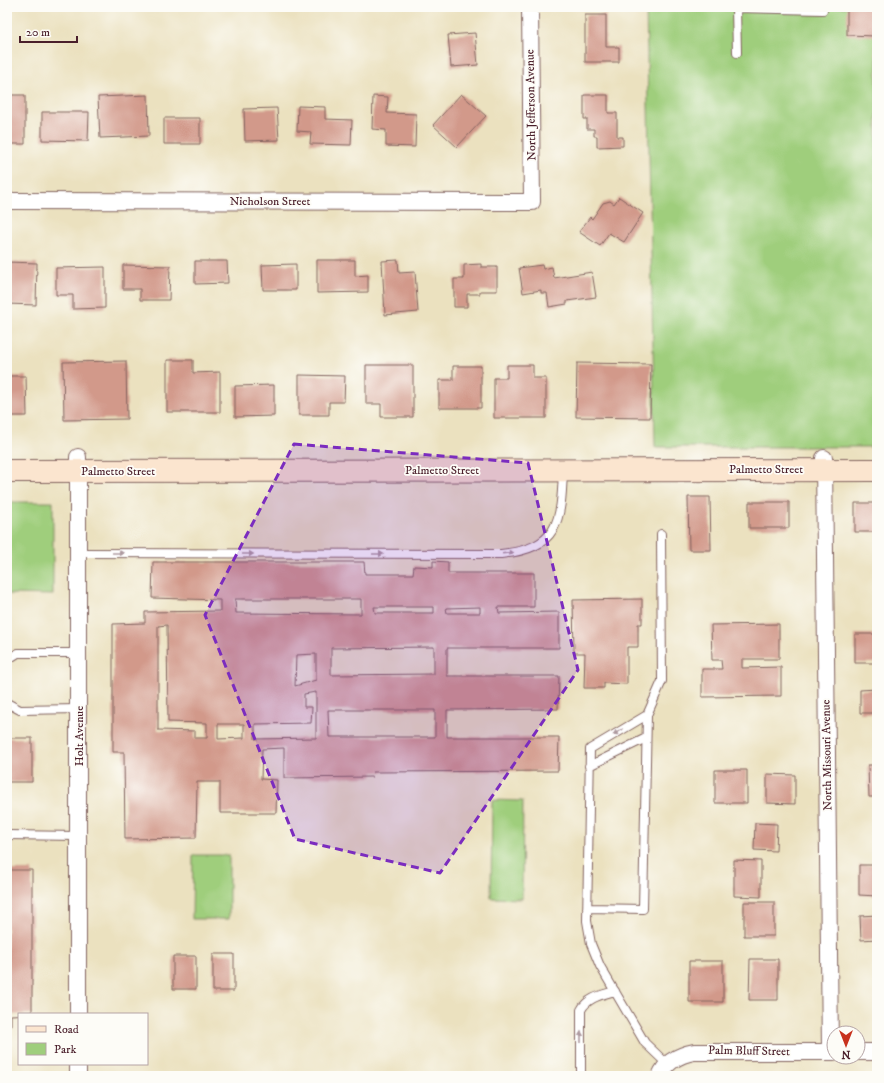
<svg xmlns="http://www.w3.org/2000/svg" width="884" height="1083" font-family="'IM FELL DW Pica',serif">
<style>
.green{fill:#9fce7c;stroke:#747654}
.building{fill:#d2998a;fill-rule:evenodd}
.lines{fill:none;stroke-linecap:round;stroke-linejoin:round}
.lane-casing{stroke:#82635f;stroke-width:10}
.street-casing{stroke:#82635f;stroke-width:18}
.secondary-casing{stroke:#82635f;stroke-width:24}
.lane{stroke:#fff;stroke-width:8}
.street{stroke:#fff;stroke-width:16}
.secondary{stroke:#fbe5cf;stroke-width:22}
.oneway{fill:#ae9aa0}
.marked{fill:#7b2cbf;fill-opacity:0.2;stroke:#7b2cbf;stroke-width:3;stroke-dasharray:8 5;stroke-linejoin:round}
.labels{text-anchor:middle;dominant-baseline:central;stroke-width:3.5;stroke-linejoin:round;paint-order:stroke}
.street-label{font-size:12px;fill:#4a1f2b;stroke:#fdfcf7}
</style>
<rect width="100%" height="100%" fill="#fdfcf7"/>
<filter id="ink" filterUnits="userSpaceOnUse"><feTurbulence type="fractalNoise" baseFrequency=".025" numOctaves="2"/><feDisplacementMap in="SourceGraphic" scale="8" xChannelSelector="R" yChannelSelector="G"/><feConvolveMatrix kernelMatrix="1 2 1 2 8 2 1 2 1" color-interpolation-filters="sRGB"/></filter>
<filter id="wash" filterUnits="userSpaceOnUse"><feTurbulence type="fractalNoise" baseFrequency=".012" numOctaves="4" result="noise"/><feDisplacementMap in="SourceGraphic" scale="16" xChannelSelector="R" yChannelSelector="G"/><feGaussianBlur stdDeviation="0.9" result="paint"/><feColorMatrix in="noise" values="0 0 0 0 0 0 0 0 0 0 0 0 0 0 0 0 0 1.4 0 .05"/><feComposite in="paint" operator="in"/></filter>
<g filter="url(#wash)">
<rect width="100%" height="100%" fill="#ebe1bf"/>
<!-- green -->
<path class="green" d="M646 7H877V447H655Z
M7 502H53V595L7 594Z
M492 800 523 801 522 899 491 898Z
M193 855H229V919H192Z"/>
<g id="blocks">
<!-- building -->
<path class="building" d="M847 7H877V56H875V36L847 35Z
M585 15H606V47H619V62H585Z
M475 33 478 65 451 67 448 35Z
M461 94 486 116 457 147 433 125Z
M7 95H25V144H7Z
M148 95 149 136 100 138 98 97Z
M584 95H608V113H617V137H623V146L597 147V136H594V129H587V119H584Z
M373 96 388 97 387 113 416 114 415 147 386 146V130L372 129Z
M298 106 325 107V119L352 120 351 145 310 144 311 132 297 131Z
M277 108 279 140 245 141 244 109Z
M42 112H89L88 141 42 140Z
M164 118H200V144H164Z
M619 197 643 213 624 242 609 233 600 246 579 232 590 217 592 219 603 203 610 201 614 204Z
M317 260H355V276L368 275V292L317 293Z
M398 260 399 273 415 272 418 312 385 315 382 261Z
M195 261H227L228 283 195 284Z
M7 262 37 263 36 305 7 304Z
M296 264V290H263L262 265Z
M481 264V267H497V291H480V294H467V307H454V279H464V265Z
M123 265 170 266 169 300H140V289H123Z
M542 265 543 269 552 267 554 278 592 272 596 297 567 301V304L549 307 547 293H541V290L523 293 519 268Z
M105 267V308L73 309V295H56V268Z
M167 360H193V373L220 372V412H167Z
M126 361 127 419 64 420 63 362Z
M577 363 651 364 650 418 576 417Z
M366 365H413V417H381V404H366Z
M507 365H533V378H546V418H494V378H507Z
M453 366H481V408H439V380H453Z
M299 375 345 376 344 402H329V415H299Z
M7 376H26L27 416H7Z
M274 385V416L235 417V386Z
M688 497H710L711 550H689Z
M749 502H789V528H749Z
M855 503H877V532H855Z
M433 561 448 562V573H534V607H498L499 613 559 612V648H447V676H559L558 709 447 710V737H559L558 771 373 772 372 777 284 778V748L262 749 261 779 277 780 276 813H220V782H197L196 838 125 839 124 752H113V624L145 623V612L220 611V600L152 598 153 562H364L365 574H413L414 566 433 567ZM235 599H361V614L236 613ZM374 607H434V613H375ZM480 607V613H447L446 608ZM167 625 168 722 207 723V738H195V731L158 730V626ZM434 647V674L331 675V648ZM316 654V680L295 686 296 655ZM316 692V738L255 739V724L311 723 312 707H304V694ZM328 710H435V737H329ZM218 724H244V738L218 739Z
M642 599V624H638V647H627V684L604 683V688H584L585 653H574L573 600Z
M779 624V659H742V668L781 667V696L702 697V669H722L721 660H712L711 625Z
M855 634H877V663H855Z
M877 689V713H860V690Z
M7 738H32V782H7Z
M868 765H877V797H869Z
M715 770H747V803H715Z
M767 774 795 775V804L767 803Z
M875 817H877V849H875Z
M755 823 777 824 776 851 754 850Z
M734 860 761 861V897L734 896Z
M7 862H10L9 870H32V1014L11 1015V1026H7Z
M859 865H877V896L859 895Z
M744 902H774V936H744Z
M877 915V939L861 940 860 916Z
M213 954H234V991H213Z
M173 956H196V989H173Z
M750 959H778V1000H749Z
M689 961H723V1002H689Z"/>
</g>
</g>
<g filter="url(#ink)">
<use href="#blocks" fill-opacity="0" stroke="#82635f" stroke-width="1"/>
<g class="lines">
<defs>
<path id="lane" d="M736 7 737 53
M736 8 823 10
M79 553 501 554C559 548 561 522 563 471
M7 660 18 653H79
M7 703 20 710 79 709
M647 715 590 749 587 921 591 944 600 966 645 1043 667 1064
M589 766 646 738
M7 835 78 836
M587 908 643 909 647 715 662 681 661 534
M581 1076V1010C588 997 602 995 615 991"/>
<path id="street" d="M7 201 532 202 530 7
M824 458 830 1052
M78 1014V457
M858 1052H877
M78 1076V1064
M660 1076C666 1061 679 1055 694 1052H834"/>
<path id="secondary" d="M7 471 877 470"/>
</defs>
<!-- lane casing -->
<use href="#lane" class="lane-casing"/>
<!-- street casing -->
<use href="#street" class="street-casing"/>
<!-- secondary casing -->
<use href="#secondary" class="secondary-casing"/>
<!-- lane -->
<use href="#lane" class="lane"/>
<!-- street -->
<use href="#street" class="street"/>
<!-- secondary -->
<use href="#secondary" class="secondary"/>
</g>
<!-- one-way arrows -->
<defs><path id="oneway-solid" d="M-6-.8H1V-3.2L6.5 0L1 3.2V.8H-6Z"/></defs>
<g class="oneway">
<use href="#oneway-solid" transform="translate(118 553)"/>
<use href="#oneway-solid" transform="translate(508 553) rotate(-7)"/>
<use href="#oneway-solid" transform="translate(248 554)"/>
<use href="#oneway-solid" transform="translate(378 554)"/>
<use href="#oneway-solid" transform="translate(618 732) rotate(150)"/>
<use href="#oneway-solid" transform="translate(581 1037) rotate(-90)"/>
</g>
</g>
<!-- marked area -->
<path class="marked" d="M294 444 528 463 578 670 440 873 295 839 205 615Z"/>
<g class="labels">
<!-- street labels -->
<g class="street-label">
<text transform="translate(531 105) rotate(-91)">North Jefferson Avenue</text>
<text x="270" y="201">Nicholson Street</text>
<text x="766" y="469">Palmetto Street</text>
<text x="442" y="470">Palmetto Street</text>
<text x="118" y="471">Palmetto Street</text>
<text transform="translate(79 736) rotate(-90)">Holt Avenue</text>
<text transform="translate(827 755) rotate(-91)">North Missouri Avenue</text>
<text transform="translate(749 1051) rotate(1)">Palm Bluff Street</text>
</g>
</g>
<!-- margin -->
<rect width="884" height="1083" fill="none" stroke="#fdfcf7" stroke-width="24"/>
<!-- legend -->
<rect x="18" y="1013" width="130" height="52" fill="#fdfcf7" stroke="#b5a4a5"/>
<rect x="26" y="1026" width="20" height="6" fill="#fbe5cf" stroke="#b5a4a5"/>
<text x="54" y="1033" font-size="12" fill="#4a1f2b">Road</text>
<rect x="26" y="1043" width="20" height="12" fill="#9fce7c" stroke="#b5a4a5"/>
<text x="54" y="1053" font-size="12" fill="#4a1f2b">Park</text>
<!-- north arrow -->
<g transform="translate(846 1045) rotate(180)"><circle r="19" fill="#fdfcf7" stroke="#b5a4a5"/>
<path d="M0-3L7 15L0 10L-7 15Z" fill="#c8321e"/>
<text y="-6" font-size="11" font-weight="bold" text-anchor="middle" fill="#4a1f2b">N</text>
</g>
<!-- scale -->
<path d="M20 36v6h57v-6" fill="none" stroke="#4a1f2b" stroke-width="2"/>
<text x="26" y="36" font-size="12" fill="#4a1f2b" stroke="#fdfcf7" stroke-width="3" paint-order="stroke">20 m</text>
</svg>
